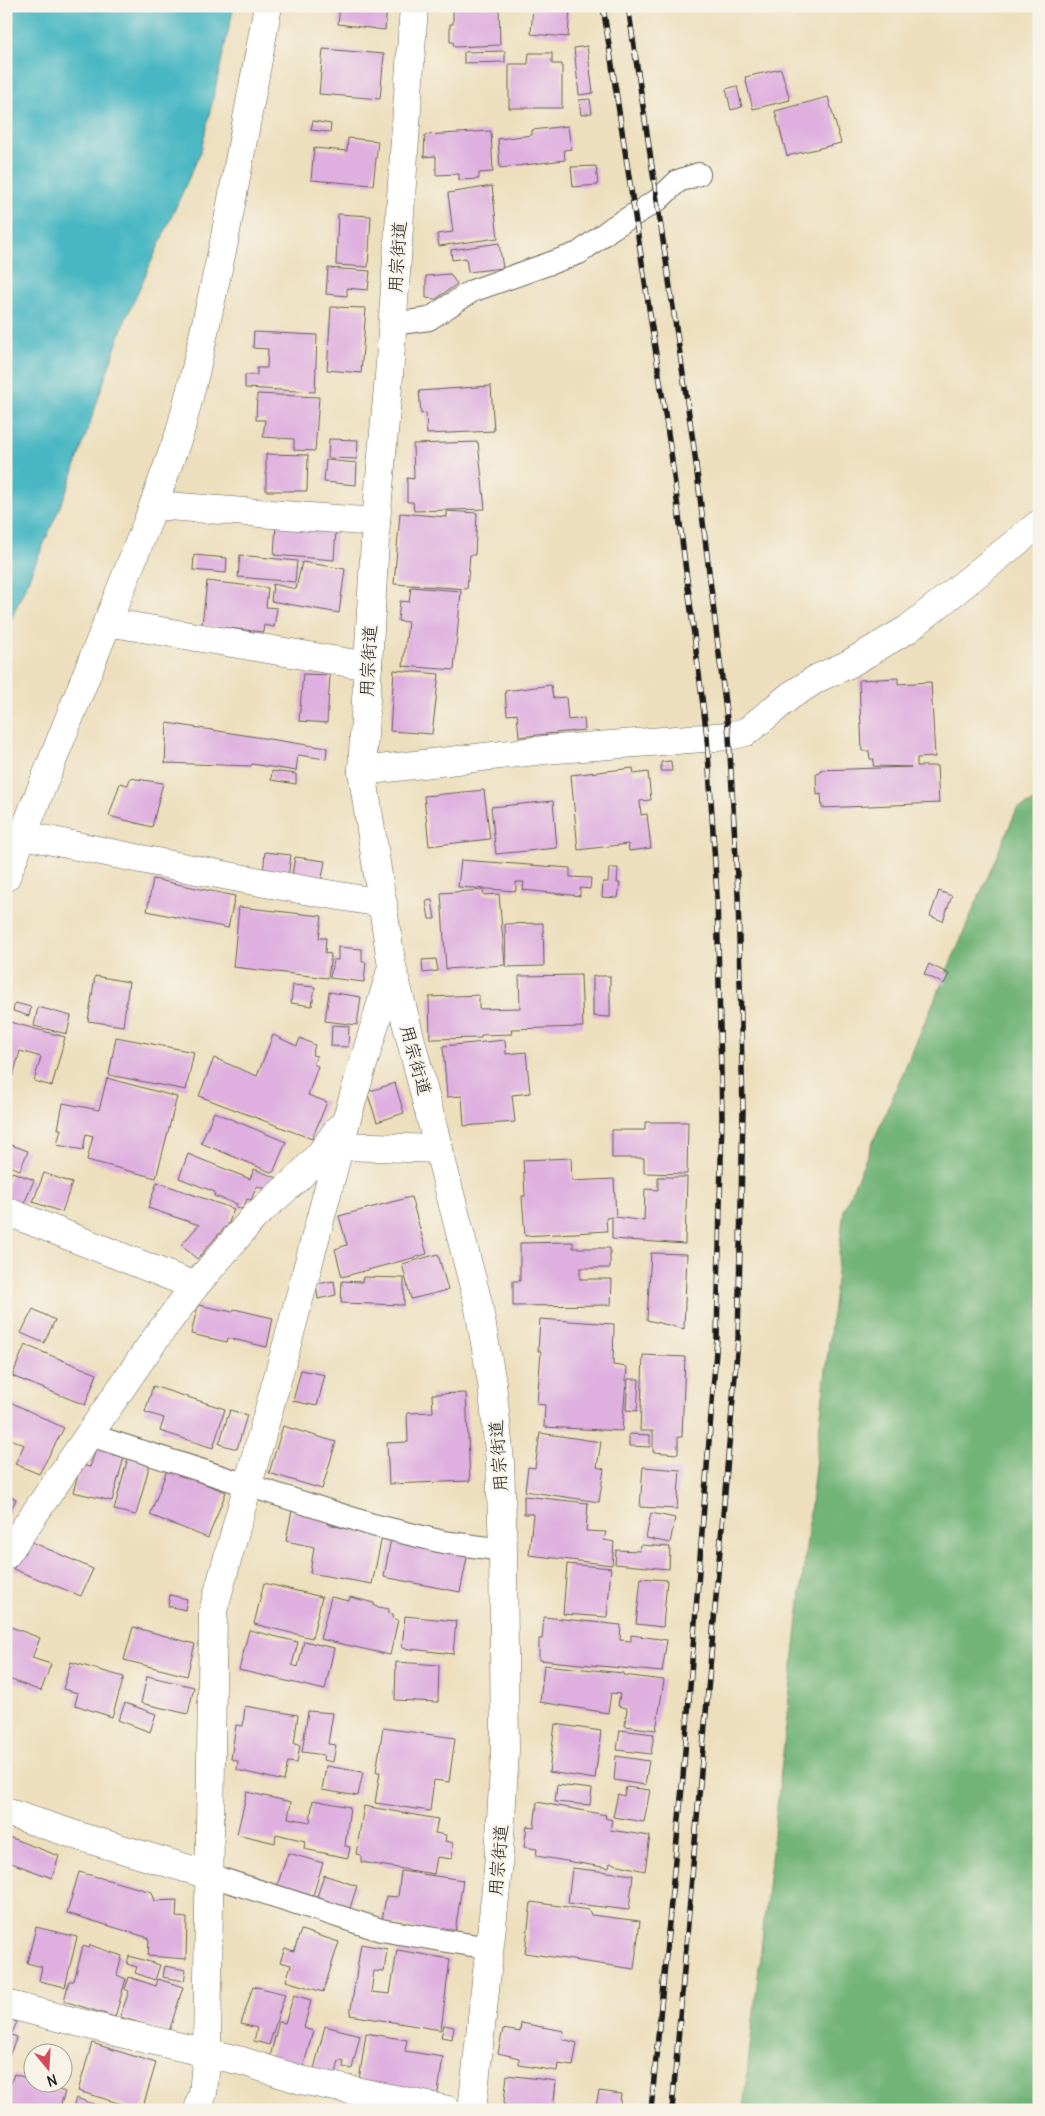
<svg xmlns="http://www.w3.org/2000/svg" width="1045" height="2116" font-family="Delius,'Klee One',sans-serif">
<style>
.forest{fill:#72b478;stroke:#47684a}
.water{fill:#49b7c3;stroke:#326a70}
.building{fill:#deafdf}
.lines{fill:none;stroke-linecap:round;stroke-linejoin:round}
.lane-casing{stroke:#656054;stroke-width:24}
.street-casing{stroke:#656054;stroke-width:29}
.secondary-casing{stroke:#656054;stroke-width:29}
.lane{stroke:#fff;stroke-width:22}
.street{stroke:#fff;stroke-width:28}
.secondary{stroke:#fff;stroke-width:28}
.rail-casing{stroke:#1c1c1c;stroke-width:5.5}
.rail{stroke:#f7f3e8;stroke-width:4;stroke-dasharray:11;stroke-linecap:butt}
.labels{text-anchor:middle;dominant-baseline:central;stroke-width:4;stroke-linejoin:round;paint-order:stroke}
.street-label{font-size:18px;fill:#1c1c1c;stroke:#f7f3e8}
</style>
<rect width="100%" height="100%" fill="#f7f3e8"/>
<filter id="ink" filterUnits="userSpaceOnUse"><feTurbulence type="fractalNoise" baseFrequency=".02" numOctaves="2"/><feDisplacementMap in="SourceGraphic" scale="10" xChannelSelector="R" yChannelSelector="G"/><feConvolveMatrix kernelMatrix="1 2 1 2 8 2 1 2 1" color-interpolation-filters="sRGB"/></filter>
<filter id="wash" filterUnits="userSpaceOnUse"><feTurbulence type="fractalNoise" baseFrequency=".0096" numOctaves="4" result="noise"/><feDisplacementMap in="SourceGraphic" scale="20" xChannelSelector="R" yChannelSelector="G"/><feGaussianBlur stdDeviation="1.12" result="paint"/><feColorMatrix in="noise" values="0 0 0 0 0 0 0 0 0 0 0 0 0 0 0 0 0 1.4 0 .05"/><feComposite in="paint" operator="in"/></filter>
<g filter="url(#wash)">
<rect width="100%" height="100%" fill="#eddfbd"/>
<!-- forest -->
<path class="forest" d="M1039 800V2110H743L844 1209 1017 809Z"/>
<!-- water -->
<path class="water" d="M6 6H234L201 151 123 325 68 488 6 631Z"/>
<g id="blocks">
<!-- building -->
<path class="building" d="M340 6H387L385 30 338 24Z
M453 6H499L500 45 454 47 453 42H450V24H453Z
M533 6H570L568 37 531 34Z
M587 46 593 93 579 95 574 48Z
M323 49 384 54 380 99 319 94Z
M505 51V62L464 63V52Z
M529 53H552V64H562V108H509V64H528Z
M781 69 790 100 753 109 745 77Z
M737 86 742 107 731 110 726 89Z
M828 97 841 143 787 156 775 111Z
M590 99 592 113 581 115 579 100Z
M313 121 331 124 330 132 311 130Z
M568 126 571 149 564 150 565 160 500 168 498 139 532 135V130Z
M491 131 493 172 479 173V179L459 180V174L436 175V156L424 157 425 135Z
M348 138 378 141 373 185 311 180 314 148 347 151Z
M596 166 598 185 573 187 571 167Z
M492 186 498 238 439 246 437 234 453 232 448 193Z
M338 214 371 216 368 267 336 265Z
M499 243 503 268 468 272 466 258 452 260 451 250Z
M328 268 370 271 368 290 347 288V296L326 294Z
M450 274 457 284 436 299 426 298V276Z
M331 307 366 308 361 373 327 370Z
M254 332 317 335 315 392 245 388V375H257V368H267L268 349 253 348Z
M491 386 494 431 427 434 426 413 421 414 419 391Z
M257 394 319 397 315 451 294 450V439L263 437 265 420H256Z
M329 439 358 440 357 459 328 458Z
M478 442 485 509 414 511 413 502H407V478L414 479 413 444Z
M266 454 308 455 307 491H266Z
M326 460 357 463 356 485 324 482Z
M447 511 477 513 475 555H470L467 589 394 584 400 513 447 517Z
M276 525 336 529 334 560 274 555Z
M194 555 227 558 226 573 193 570Z
M240 555 297 561 295 582 238 577Z
M302 562 345 569 339 613 271 601 273 584 296 589Z
M207 581 268 588 266 607 277 608 274 627 264 625 263 632 202 625Z
M411 587 461 591 454 670 403 666 408 622 398 621 400 601 409 602Z
M394 670 439 674 432 734 390 731Z
M303 674 330 675 327 723 299 721Z
M898 678V684L931 682 935 757 917 758V766H937L939 803 822 808 821 794 817 795 816 774 820 773V770L911 767 873 766 874 759H870L869 751H862L859 680Z
M551 685 553 698 566 697 568 720 584 718 585 730 519 737 517 714 507 715 505 691Z
M167 723 327 748 326 759 298 755 296 771 252 764 251 766 165 763Z
M671 761 672 771H661V762Z
M633 768 634 774 648 772 651 800 640 801 641 815 647 814 651 848 629 851 628 844 578 850 571 775Z
M272 771 296 774V784L271 780Z
M130 778 163 783 152 827 109 816 120 783 128 785Z
M484 790 490 839 429 846 424 796Z
M553 801 557 848 496 854 491 807Z
M265 852 291 855 288 878 263 875Z
M295 857 325 861 321 884 291 880Z
M461 860 570 868V877L591 878 590 889 580 888V896L523 890 524 882H516V891L458 887Z
M609 868H618L617 883H620L618 898 602 897 603 882H608Z
M153 879 235 896 228 928 147 911Z
M483 890 484 895 499 894 505 965 446 969 441 893Z
M939 891 952 896 943 921 930 916Z
M432 900 435 919H429L426 901Z
M239 907 322 916 319 938H326L325 953 331 954 328 978 233 967Z
M543 923 544 966 506 967 505 924Z
M338 947 362 949V962H366L364 982 330 978 333 960H338Z
M436 959 438 971 423 973 422 960Z
M929 964 949 974 944 984 924 974Z
M581 975 583 1027 511 1029 512 1034 481 1035V1038L430 1039 429 997 479 995V1009L520 1008 519 976Z
M95 976 129 982 123 1026 88 1021Z
M593 976H610V1017L593 1016Z
M293 985 315 987 312 1006 291 1003Z
M329 992 361 997 357 1025 325 1021Z
M15 1003 31 1007 29 1016 13 1011Z
M38 1007 71 1016 67 1034 34 1026Z
M6 1021 65 1037 52 1086 34 1081 41 1057 20 1051 13 1076 6 1074Z
M332 1025 349 1026 348 1047 331 1046Z
M273 1035 297 1046 300 1038 315 1045 312 1055 317 1056 313 1064 318 1066 308 1095 327 1102 312 1139 199 1096 214 1058 257 1076Z
M116 1037 194 1052 186 1090 109 1075Z
M505 1040 506 1054 526 1052 530 1093 512 1095 515 1122 464 1126 462 1096 447 1097 443 1046Z
M107 1078 177 1097 156 1178 87 1160 93 1136 86 1134 83 1150 57 1145 61 1129H58L63 1103 99 1110Z
M395 1083 404 1113 377 1122 367 1092Z
M214 1112 286 1142 273 1173 201 1143Z
M645 1122H688L687 1174 644 1173V1158H612V1130H645Z
M6 1143 28 1151 20 1170 6 1165Z
M188 1154 250 1179 254 1169 277 1178 271 1191 257 1186 251 1200 247 1199 243 1209 236 1207 237 1204 214 1196 215 1192 179 1178Z
M571 1158 572 1181 614 1179 616 1217 644 1221 645 1189 658 1190V1177H687L685 1244 612 1239V1217L606 1218 607 1231 525 1236 522 1196H525L523 1160Z
M12 1172 34 1180 24 1204 6 1197V1186Z
M44 1173 72 1183 62 1212 33 1202Z
M157 1182 234 1209 227 1228 225 1227 197 1259 181 1245 199 1225 148 1208Z
M411 1197 427 1254 342 1277 335 1249 347 1245 339 1216Z
M573 1242V1248H610V1268H580V1279H612L611 1305 513 1306V1281H520V1243Z
M651 1253 687 1254 684 1329 647 1320Z
M438 1254 448 1290 411 1299 402 1264Z
M363 1277 404 1278V1305L341 1303 342 1281 362 1282Z
M334 1281 336 1295 318 1299 316 1284Z
M198 1305 233 1312 234 1309 273 1318 267 1347 228 1338 227 1342 191 1334Z
M33 1309 55 1320 44 1343 21 1333Z
M540 1319 614 1324 613 1365 627 1367 622 1431 544 1427 545 1405 537 1404 541 1351H538Z
M25 1345 97 1374 85 1405 12 1376Z
M643 1355 685 1357 682 1437H678V1454L653 1452V1431H640Z
M301 1370 325 1375 317 1406 293 1401Z
M628 1379H639L637 1411 626 1410Z
M153 1386 225 1409 213 1448 160 1431 164 1418 145 1412Z
M466 1393 470 1481 389 1484 387 1443 408 1442 407 1413 433 1412 432 1394Z
M6 1400 64 1428 39 1474 15 1464 24 1445 6 1437Z
M230 1410 247 1415 237 1449 219 1444Z
M283 1426 336 1442 322 1489 269 1473Z
M540 1433 601 1442 597 1467 604 1469 599 1502 525 1491 528 1467 535 1468Z
M629 1434 650 1435V1447L629 1446Z
M98 1442 126 1450 112 1501 73 1492 81 1465 90 1467Z
M130 1450 152 1456 136 1515 114 1510Z
M643 1467 680 1470 677 1509 640 1507Z
M167 1470 226 1492 208 1538 150 1515Z
M6 1495 16 1499 6 1519Z
M524 1496 588 1503 586 1531 606 1532 604 1540 614 1542 612 1565 529 1555 533 1514H524Z
M292 1510 328 1518 327 1524 382 1537 372 1584 310 1573 314 1547 286 1541Z
M651 1513 675 1518 670 1543 646 1538Z
M391 1538 468 1553 460 1592 384 1577Z
M32 1542 93 1569 81 1596 13 1569Z
M641 1545 670 1547 669 1569 615 1564 616 1550 640 1551Z
M567 1564 611 1568 607 1617 563 1614Z
M641 1578 667 1580 663 1627 636 1624Z
M264 1583 322 1597 312 1638 254 1624Z
M170 1595 187 1599 185 1610 168 1606Z
M331 1597 349 1601 350 1597 374 1603V1606L389 1609V1613L393 1614V1618L398 1620 390 1655 320 1639Z
M405 1616 456 1621 453 1654 402 1648Z
M544 1617 621 1625 620 1640 631 1641V1635L667 1640 662 1672 539 1660V1639H542Z
M6 1625 40 1638 32 1658 51 1664 41 1691 6 1678Z
M133 1627 195 1644 187 1676 124 1660Z
M249 1630 298 1642 292 1665 298 1667 304 1641 334 1648 325 1690 239 1670Z
M71 1662 124 1677 112 1717 75 1705 78 1693 63 1689Z
M396 1662 439 1665 438 1702 395 1700Z
M544 1665 623 1673V1675L664 1680 656 1730 625 1726 627 1708 618 1706 620 1694 611 1693 608 1713 540 1702Z
M147 1676 194 1687 188 1714 141 1703Z
M125 1703 156 1714 150 1732 118 1720Z
M245 1706 298 1715 294 1744 300 1745 297 1763 288 1762 284 1781 237 1770 238 1761 231 1759 236 1725 243 1726Z
M308 1711 333 1713 328 1744 336 1745 333 1762 323 1760 324 1755 302 1752Z
M555 1724 601 1731 595 1779 549 1772Z
M383 1728 455 1738 449 1782 434 1780 430 1811 375 1803 380 1772H376Z
M620 1730 654 1734 651 1754 617 1750Z
M616 1756 649 1761 645 1785 614 1780Z
M326 1766 363 1772 358 1796 322 1790Z
M557 1785 592 1789 590 1805 555 1802Z
M626 1787 650 1790 644 1822 613 1817 618 1794 624 1796Z
M247 1792 291 1802 288 1818 310 1822 313 1800 350 1807 345 1846 350 1847 348 1858 304 1849 305 1841 276 1834 275 1843 237 1834Z
M537 1802 606 1815 605 1818 612 1820 610 1830 650 1836 645 1871 610 1863 609 1868 536 1856 537 1849 524 1847 527 1826 534 1827Z
M364 1806 438 1819 435 1833 446 1835 445 1841 453 1843 452 1859 437 1857 434 1874 361 1862V1855L356 1854Z
M6 1836 59 1856 52 1878 6 1861Z
M288 1853 323 1863 311 1901 276 1889Z
M572 1868 633 1875 629 1910 568 1903Z
M401 1871 463 1880 454 1938 382 1921 386 1896 398 1897Z
M79 1872 152 1892 155 1901 177 1900 176 1917 187 1918 186 1959 148 1956 149 1938 67 1913Z
M324 1875 357 1886 349 1911 316 1900Z
M531 1902 589 1910 591 1915 640 1921 634 1969 525 1953Z
M36 1927 77 1937 65 1987 39 1981 42 1967 27 1963Z
M301 1930 339 1942 323 1992 286 1981 291 1965 280 1962 285 1948 294 1951Z
M361 1944 387 1949 384 1972 374 1971 371 1992 390 1994 397 1950 450 1959 441 2030 350 2015Z
M90 1945 122 1956 117 1975 126 1979 115 2017 64 2001 69 1981H74L83 1946 89 1948Z
M129 1956 160 1965 155 1980 135 1973 137 1967 127 1964Z
M165 1966 186 1970 184 1981 163 1977Z
M129 1977 156 1986 158 1979 183 1987 169 2032 120 2017 129 1991 125 1989Z
M253 1986 285 1994 269 2045 254 2041 257 2028 241 2024Z
M294 1995 311 2000 304 2028 313 2031 302 2072 269 2061 279 2021 285 2023Z
M6 2018 17 2022 11 2035 17 2037 6 2063Z
M521 2023 564 2031 563 2039 577 2043 573 2066 558 2064 557 2071 519 2065V2058L498 2053 503 2029 520 2032Z
M444 2025 454 2027 452 2039 441 2037Z
M325 2026 360 2035 352 2069 343 2068 344 2062 339 2061 333 2086 311 2081Z
M366 2033 407 2040 405 2051 443 2057 437 2099 358 2087Z
M92 2043 156 2063 142 2110 78 2091Z
M14 2074 32 2080V2084H42L65 2092 59 2110H6V2097Z
M507 2075 556 2081 553 2110H503Z
M599 2091 621 2094 619 2110H595Z
M76 2098 102 2107 101 2110H72Z"/>
</g>
</g>
<g filter="url(#ink)">
<use href="#blocks" fill-opacity="0" stroke="#656054" stroke-width="1"/>
<g class="lines">
<defs>
<path id="lane" d="M393 324 429 319 472 291 579 253 612 228 658 200 678 181 699 174
M90 1435 373 1525 443 1542 503 1550
M209 1875 381 1930 489 1948"/>
<path id="street" d="M154 505 376 522
M107 622 368 666
M362 771 544 750 729 736 746 732 790 696 818 678 847 665 908 629 1039 524
M24 835C143 860 262 884 383 903
M6 877 147 523 180 432 195 373 224 242 268 6
M340 1146 439 1149
M6 1211 195 1286
M6 1555 155 1339 195 1286 254 1217 299 1177 321 1153 339 1128
M6 1812 88 1839 209 1875
M6 2004 116 2032 242 2061 301 2080 448 2110
M198 2110 203 2093 207 2052 213 1611 292 1326 347 1118 392 967"/>
<path id="secondary" d="M414 6 389 376 376 522 362 771 392 967 478 1303 492 1383 500 1462 503 1550 505 1751 498 1870 472 2110"/>
</defs>
<!-- lane casing -->
<use href="#lane" class="lane-casing"/>
<!-- street casing -->
<use href="#street" class="street-casing"/>
<!-- secondary casing -->
<use href="#secondary" class="secondary-casing"/>
<!-- lane -->
<use href="#lane" class="lane"/>
<!-- street -->
<use href="#street" class="street"/>
<!-- secondary -->
<use href="#secondary" class="secondary"/>
<defs>
<path id="rail" d="M603 6 671 453 707 737 717 895 722 1116 717 1338 683 1777 651 2110
M628 6 694 448 729 736 738 894 743 1111 738 1340 672 2110"/>
</defs>
<!-- rail casing -->
<use href="#rail" class="rail-casing"/>
<!-- rail -->
<use href="#rail" class="rail"/>
</g>
</g>
<g class="labels">
<!-- street labels -->
<g class="street-label">
<text transform="translate(397 257) rotate(-86)">用宗街道</text>
<text transform="translate(368 661) rotate(-87)">用宗街道</text>
<text transform="translate(416 1060) rotate(75)">用宗街道</text>
<text transform="translate(498 1456) rotate(-94)">用宗街道</text>
<text transform="translate(498 1860) rotate(-85)">用宗街道</text>
</g>
</g>
<!-- margin -->
<rect width="1045" height="2116" fill="none" stroke="#f7f3e8" stroke-width="25"/>
<!-- north arrow -->
<g transform="translate(48 2068) rotate(162)"><circle r="24" fill="#f7f3e8" stroke="#9f9d96"/>
<path d="M0-4L9 19L0 12L-9 19Z" fill="#d1495b"/>
<text y="-8" font-size="14" font-weight="bold" text-anchor="middle" fill="#1c1c1c">N</text>
</g>
</svg>
